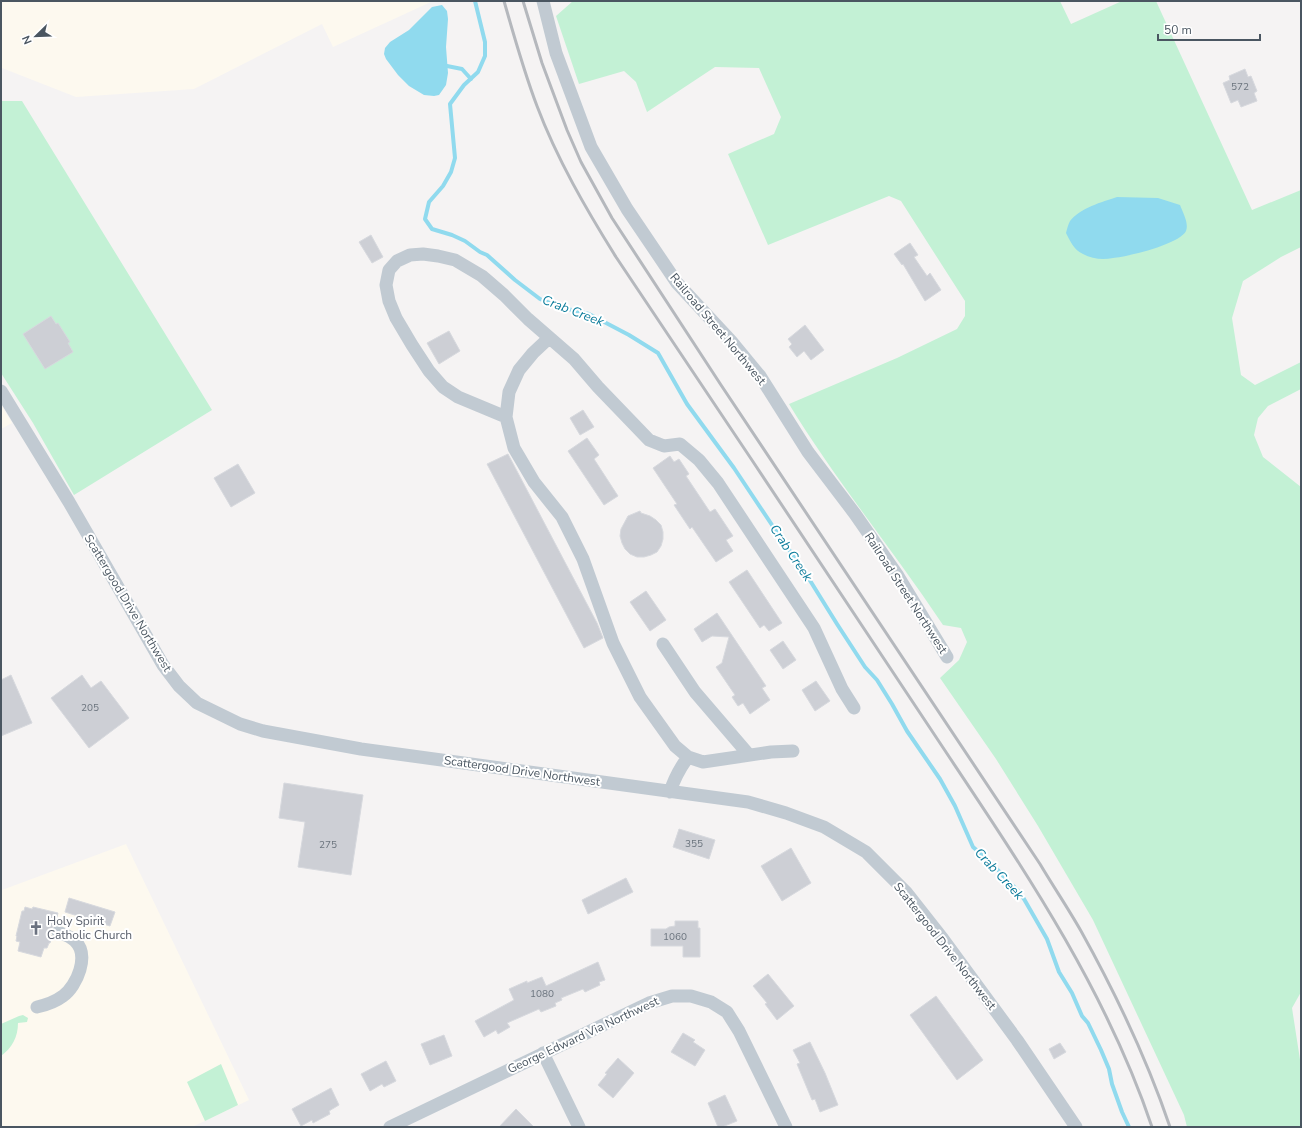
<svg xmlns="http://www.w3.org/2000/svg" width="1302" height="1128" font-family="'Nunito Sans',sans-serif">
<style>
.commercial{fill:#fdf9ef}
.green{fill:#c3f1d5}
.water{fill:#90daee}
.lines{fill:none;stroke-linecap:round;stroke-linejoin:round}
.stream{stroke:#90daee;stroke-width:4}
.building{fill:#cdcfd5;stroke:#d7d9de}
.minor{stroke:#c1cad2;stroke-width:13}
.rail{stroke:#b5b8bd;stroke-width:3}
.labels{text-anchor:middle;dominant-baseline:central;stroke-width:4;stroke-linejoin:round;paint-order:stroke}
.number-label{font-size:10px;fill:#6b747e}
.street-label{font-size:12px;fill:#4a5661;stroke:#fff}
.worship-label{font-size:12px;fill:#5b616d;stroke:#fff;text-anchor:start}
.water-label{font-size:13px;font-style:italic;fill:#0c7c9b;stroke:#fff}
</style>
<rect width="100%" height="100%" fill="#f5f3f3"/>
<!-- commercial -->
<path class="commercial" d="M1 1H433L333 47 322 24 194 89 76 97 2 68Z
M1 405 12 423 1 429Z
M126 844 249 1100 192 1127H1V889L2 890Z"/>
<!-- green -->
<path class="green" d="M573 1H1060L1071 24 1122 1H1156L1252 210 1301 190V247L1281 257 1243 281 1232 318 1241 375 1255 385 1301 362V389L1268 406 1258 418 1254 435 1263 457 1301 487V992L1292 1008 1301 1066V1127H1187L1184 1115 1093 920 1038 826 996 759 940 678 959 660 967 642 961 628 943 625C893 550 836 481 789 404L897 358 957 329 965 316V301L901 201 889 196 768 245 728 154 774 134 781 117 759 68 715 67 647 112 636 82 624 71 579 84 556 16Z
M1 101H22L212 410 74 495 33 423 1 373Z
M23 1015 28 1018 27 1022 18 1023C18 1037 12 1048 1 1056V1024L19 1016Z
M221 1064 238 1105 205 1121 187 1082Z"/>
<!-- water -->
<path class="water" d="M442 5 447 11 448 19 446 47 448 73 446 85 439 95 434 96 424 95 409 86 398 75 386 59 384 54 385 48 390 42 409 30 432 7Z
M1117 197 1158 198 1180 205C1183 213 1189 223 1186 231 1180 244 1127 257 1113 258 1103 260 1092 259 1083 254 1074 250 1070 241 1066 233 1067 229 1068 225 1070 221 1080 208 1102 202 1117 197Z"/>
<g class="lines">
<!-- stream -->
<path class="stream" d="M475 1 485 42V56L478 72 464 85 450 104 455 158 451 172 443 186 429 202 425 219 432 229 452 235 465 241 480 252 487 255 515 280 540 299 563 308 589 314 629 335 658 353 687 404 734 468 784 543 801 566 837 624 865 667 877 680 892 704 907 731 940 779 955 806 973 847 988 860 1019 892 1024 899 1047 939 1059 972 1072 993 1082 1016 1088 1023 1101 1050 1109 1069 1112 1084 1122 1112 1129 1127
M447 66 462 69 471 79"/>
</g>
<!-- building -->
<path class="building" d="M1245 69 1248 77 1251 76 1257 91 1254 93 1257 101 1241 107 1238 100 1231 103 1223 83 1230 80 1229 76Z
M371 235 383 257 372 263 359 242Z
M910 243 918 255 914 257 927 276 930 273 941 290 925 301 903 264 902 265 894 254Z
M51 316 56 324 58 323 70 342 68 343 73 352 45 369 23 334Z
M805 325 824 350 811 360 804 351 797 357 789 347 792 344 788 339Z
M449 331 460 351 439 364 427 343Z
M583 410 594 427 580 435 570 418Z
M587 438 599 455 594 459 618 496 604 505 568 451Z
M508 454 597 623 603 638 584 648 487 464Z
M670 456 674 462 679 459 689 474 686 476 710 512 715 509 733 536 726 540 733 551 716 562 692 527 690 529 674 505 677 504 653 468Z
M238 464 255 493 231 507 214 478Z
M640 511 641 513 650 516 656 520 661 525 663 532V539L661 546 657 552 651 555 644 557H637L630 554 625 549 622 543 620 536 621 529 628 516Z
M747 570 782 623 769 631 764 625 760 628 729 582Z
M646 591 666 620 650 631 630 602Z
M717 613 766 686 762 688 770 700 750 714 743 703 738 706 732 697 735 695 716 667 722 663 729 637 712 636 702 642 694 629Z
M783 641 796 660 783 669 770 650Z
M11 675 32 723 1 736V680Z
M82 675 91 688 101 681 129 718 89 748 51 698Z
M816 681 830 701 815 711 802 690Z
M284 783 363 795 351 875 298 867 305 822 279 818Z
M679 829 715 840 709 859 673 847Z
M791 848 811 883 782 901 761 866Z
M626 878 633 892 588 914 582 900Z
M69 898 115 912 110 926 65 912Z
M25 907 32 909 33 907 58 913 55 925 50 930V934L52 937 50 943H49L47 948H44L41 957 18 951 20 942 16 941 17 936H16L22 911H24Z
M675 921H698V928H700V957H683V946H651V929H666L669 927 675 926Z
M598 962 605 980 599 982 600 985 585 992 583 989 561 998 562 1000 555 1003 556 1006 541 1012 539 1009 507 1023 510 1027 498 1034 496 1030 484 1037 475 1021 514 1000 509 989 527 981V983L542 977 546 986Z
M768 974 794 1006 777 1020 765 1004 767 1003 753 986Z
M936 996 983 1060 957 1080 910 1015Z
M683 1033 695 1040 693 1042 705 1050 695 1066 671 1052Z
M444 1035 452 1056 430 1065 421 1044Z
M810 1042 825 1073 838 1105 820 1112 815 1099 812 1100 797 1064 800 1063 793 1050Z
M1060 1043 1066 1052 1054 1059 1049 1049Z
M618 1058 634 1073 613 1098 598 1085 607 1074 605 1073Z
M386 1061 396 1081 384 1087 382 1084 370 1091 361 1074Z
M331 1088 339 1105 329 1111 330 1114 313 1123 312 1120 301 1126 292 1109Z
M725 1095 737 1121 722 1127H718L708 1103Z
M516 1109 534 1127H499Z"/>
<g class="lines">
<!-- minor -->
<path class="minor" d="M543 1 556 53 591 147 627 209 677 283 731 341 760 376 808 452 855 514 898 576 947 657
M549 338 533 353 519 370 509 392 506 417 514 448 534 482 562 517 583 559 613 643 640 697 675 746 688 757
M1 391 69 502 163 665 179 686 197 703 240 724 263 731 361 749 748 802 786 813 824 827 866 852 906 892 943 939 1017 1040 1076 1127
M506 417 458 397 443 387 429 371 412 345 396 318 389 301 386 285 389 270 397 261 410 255 423 254 438 256 455 260 482 276 504 295 528 319 574 359 598 387 649 440 664 446 680 444 699 460 718 483 814 628 842 689 854 708
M663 644 695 692 749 755
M670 792C674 779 680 768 688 757L703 762 771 752 793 751
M37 1007C46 1005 55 1002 63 996 77 986 90 955 75 941 70 936 63 934 58 932
M543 1053 579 1127
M390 1127 649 1003 672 996H691L711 1002 727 1012 739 1031 786 1127"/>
<!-- rail -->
<path class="rail" d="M504 1C514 36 524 72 537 106 557 159 586 209 616 257 721 414 826 570 930 728 1014 855 1103 981 1152 1127
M523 1 542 63 567 130 581 162 612 218 721 385 1040 864C1053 886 1068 908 1081 931 1116 994 1147 1059 1170 1127"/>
</g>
<!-- icons -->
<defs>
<symbol id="church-bare" viewBox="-9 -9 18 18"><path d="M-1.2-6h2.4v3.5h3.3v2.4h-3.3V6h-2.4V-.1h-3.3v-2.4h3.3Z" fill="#6b7280" stroke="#fff" stroke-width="2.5" paint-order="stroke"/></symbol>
</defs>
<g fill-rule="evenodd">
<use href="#church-bare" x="26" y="918" width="20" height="20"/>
</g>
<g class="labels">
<!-- number labels -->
<g class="number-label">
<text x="1240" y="87">572</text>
<text x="90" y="708">205</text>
<text x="694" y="844">355</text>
<text x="328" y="845">275</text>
<text x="675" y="937">1060</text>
<text x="542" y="994">1080</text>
</g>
<!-- street labels -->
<g class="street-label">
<text transform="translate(718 329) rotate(50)">Railroad Street Northwest</text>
<text transform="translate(906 593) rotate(57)">Railroad Street Northwest</text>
<text transform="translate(128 603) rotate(59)">Scattergood Drive Northwest</text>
<text transform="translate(522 771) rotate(8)">Scattergood Drive Northwest</text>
<text transform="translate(945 946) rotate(52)">Scattergood Drive Northwest</text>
<text transform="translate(583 1035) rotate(-25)">George Edward Via Northwest</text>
</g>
<!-- worship labels -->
<g class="worship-label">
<text x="47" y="921">Holy Spirit<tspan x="47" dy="14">Catholic Church</tspan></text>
</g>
<!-- water labels -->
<g class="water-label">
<text transform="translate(573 311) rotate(21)">Crab Creek</text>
<text transform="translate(791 553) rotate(56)">Crab Creek</text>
<text transform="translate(999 874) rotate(47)">Crab Creek</text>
</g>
</g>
<!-- border -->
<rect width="1302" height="1128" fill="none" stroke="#4a5661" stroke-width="4"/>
<!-- north arrow -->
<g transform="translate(36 36) rotate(247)" stroke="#ffffff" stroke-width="3" paint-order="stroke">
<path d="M0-3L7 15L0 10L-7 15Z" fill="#4a5661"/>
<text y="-6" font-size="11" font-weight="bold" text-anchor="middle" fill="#4a5661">N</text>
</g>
<!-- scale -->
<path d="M1158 34v6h102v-6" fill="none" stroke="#4a5661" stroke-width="2"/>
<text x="1164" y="34" font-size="12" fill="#4a5661" stroke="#ffffff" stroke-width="3" paint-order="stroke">50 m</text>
</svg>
